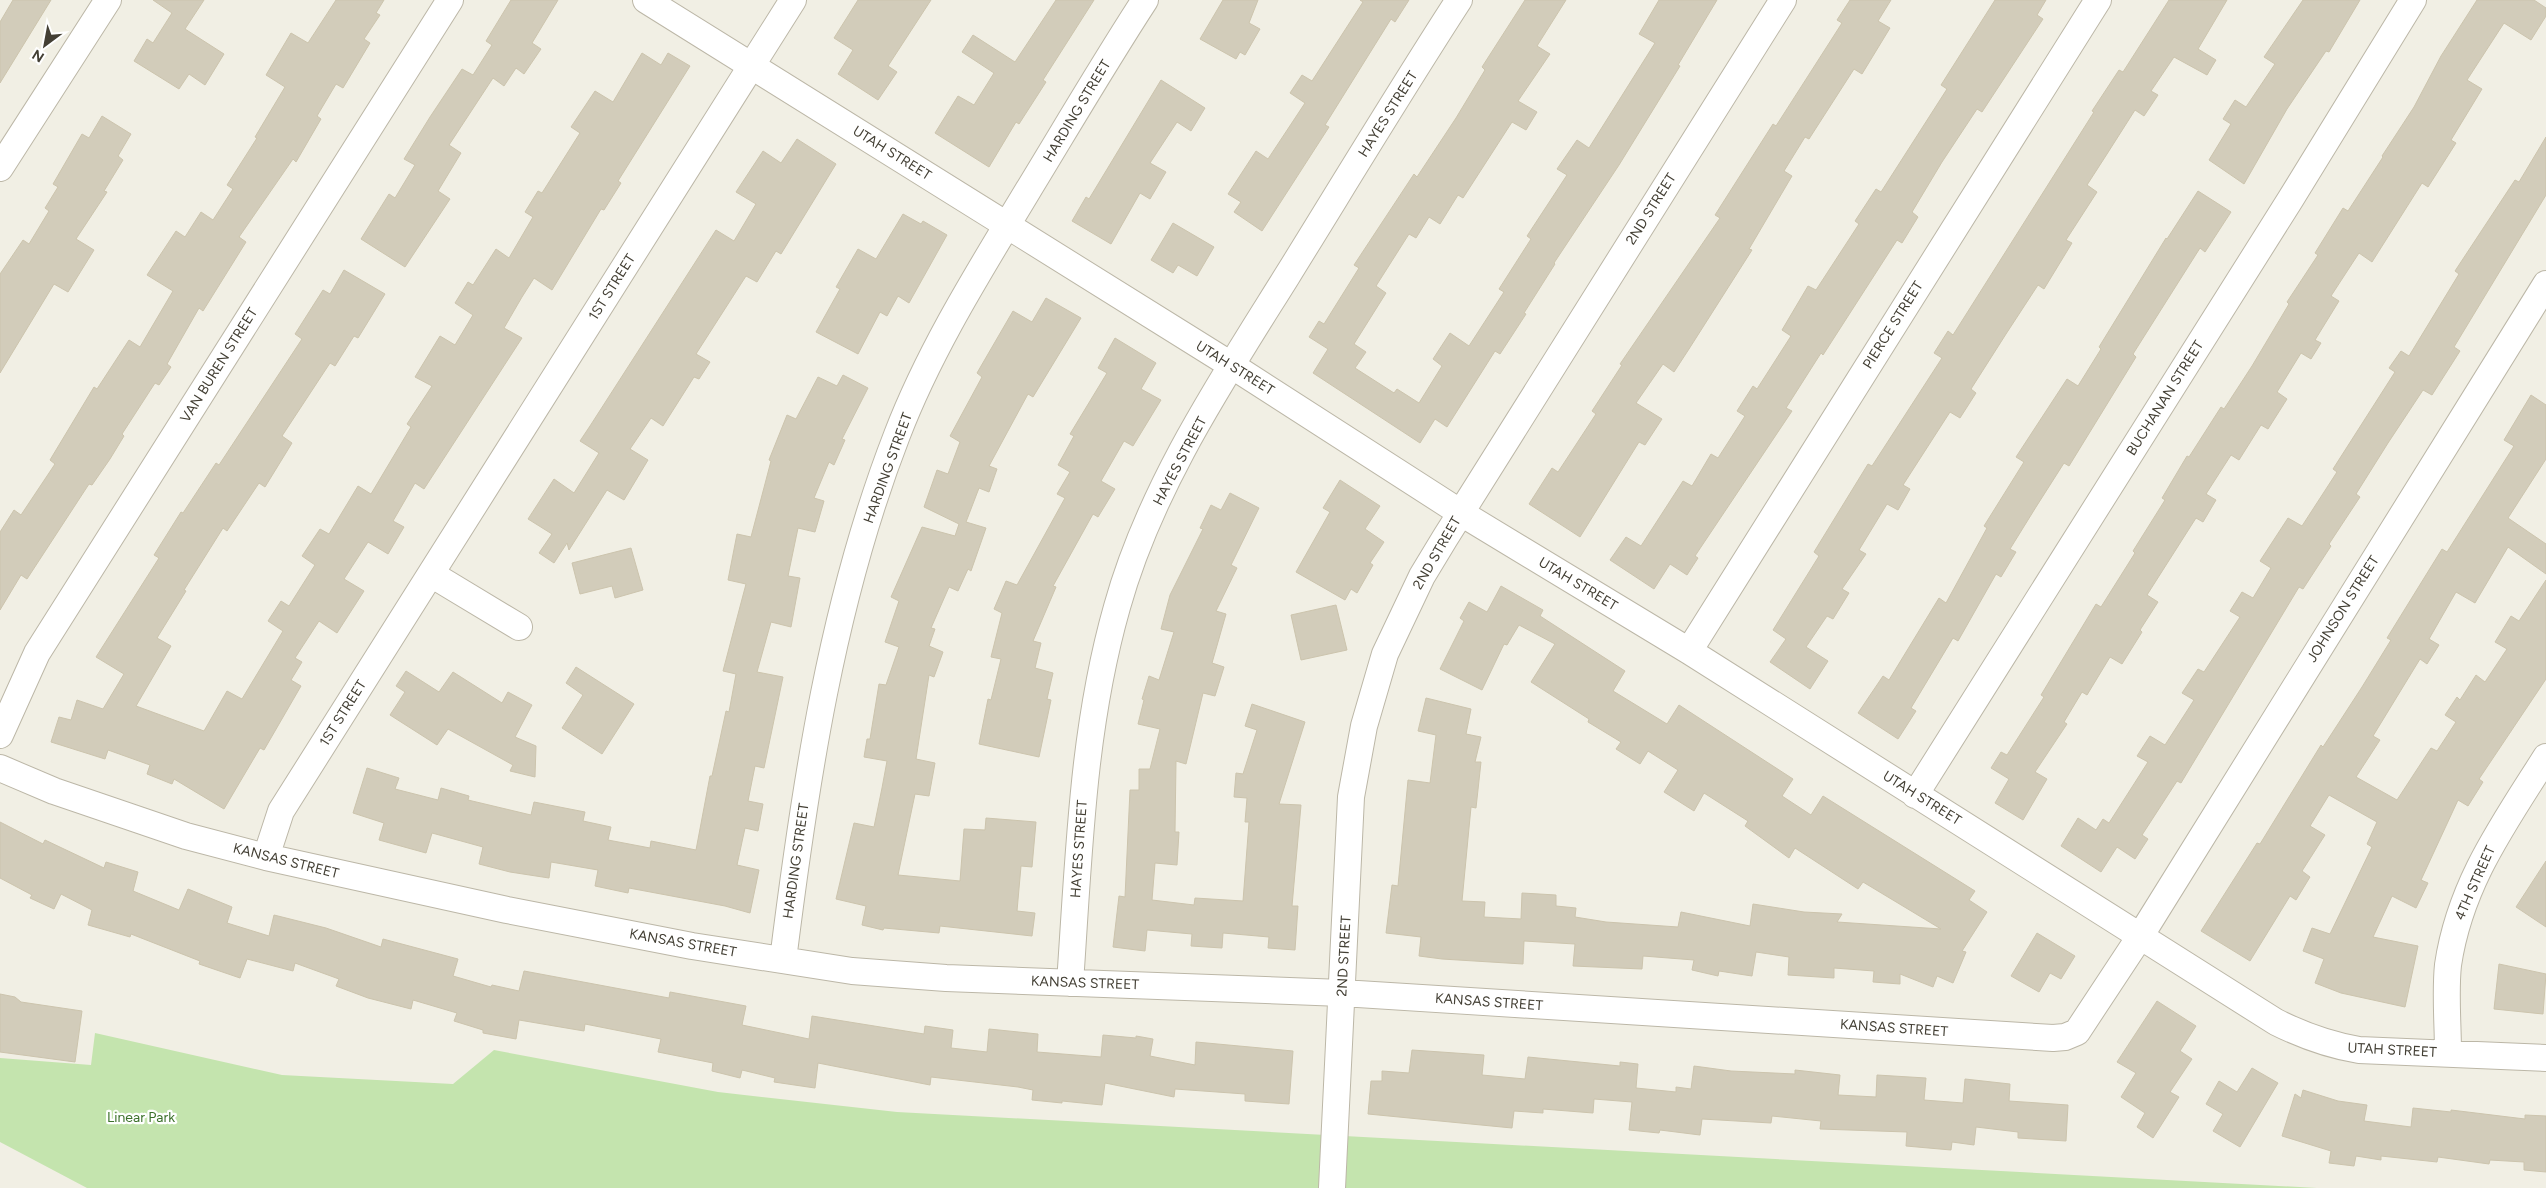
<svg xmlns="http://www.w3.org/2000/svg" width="2546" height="1188" font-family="Figtree,sans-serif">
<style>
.green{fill:#c4e4ae}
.building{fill:#d2ccba;stroke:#ccc4ad}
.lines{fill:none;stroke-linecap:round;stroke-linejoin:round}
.minor-casing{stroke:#bcb7a7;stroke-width:28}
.minor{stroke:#fff;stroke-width:26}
.labels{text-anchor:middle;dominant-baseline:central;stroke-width:4.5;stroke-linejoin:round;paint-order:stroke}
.street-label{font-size:14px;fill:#433f34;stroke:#fff}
.park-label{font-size:14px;fill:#3c712b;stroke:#fff}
</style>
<rect width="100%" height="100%" fill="#f1efe4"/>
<!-- green -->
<path class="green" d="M95 1033 282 1075 453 1084 494 1050 718 1092 897 1112 2317 1188H87L0 1142V1058L91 1065Z"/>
<!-- building -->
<path class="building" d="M13 0H51L0 83V22Z
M153 0H204L185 29 224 54 205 85 189 74 179 89 134 61 147 39 153 43 172 13Z
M336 0H384L376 13 380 15 364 39 370 43 343 88 336 84 317 116 321 119 296 162 293 159 239 237 246 242 203 311 199 308 167 364 171 367 159 385 155 383 122 434 124 436 110 459 92 485 89 484 27 579 21 575 0 610V532L14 510 21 515 55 464 50 460 94 387 97 389 129 340 140 347 173 291 147 275 176 231 185 237 201 212 213 220 233 189 227 185 257 138 255 137 285 87 266 75 291 33 308 43Z
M511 0H558L532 43 541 49 524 74 516 68 504 86 493 78 449 145 461 153 438 191 450 199 405 267 361 239 389 194 395 198 415 165 404 159 430 117 462 69 473 75 492 45 486 41Z
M858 0H931L888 66 897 72 878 100 838 74 853 50 834 38Z
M1056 0H1094L1043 80 1046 82 1019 124 1016 122 989 167 935 133 958 96 974 105 994 73 962 52 973 35 1015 62Z
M1223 0H1258L1249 23 1260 29 1245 55 1240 52 1236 59 1200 39Z
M1360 0H1409L1395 22 1391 19 1325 125 1329 127 1262 231 1234 212 1241 202 1228 194 1256 151 1268 159 1305 103 1290 93 1302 75 1312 81 1363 2Z
M1525 0H1566L1537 46 1550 54 1518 101 1537 112 1526 130 1512 122 1463 198 1458 195 1440 224 1429 217 1416 238 1409 234 1376 286 1386 293 1354 344 1366 352 1355 368 1394 393 1397 389 1419 403 1442 366 1433 359 1450 333 1469 346 1504 292 1499 289 1531 239 1527 236 1567 175 1557 169 1577 140 1589 148 1655 43 1639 34 1659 0H1717L1678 65 1680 66 1619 165 1554 263 1555 264 1524 313 1526 314 1500 354 1495 351 1447 427 1435 419 1420 443 1313 373 1328 349 1309 337 1319 321 1324 324 1359 268 1354 265 1414 174 1417 177 1456 118 1485 70 1482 67Z
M1850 0H1891L1878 21 1890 28 1862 74 1854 69 1809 139 1805 137 1784 171 1792 176 1749 249 1752 250 1689 349 1674 372 1663 364 1636 403 1662 419 1645 445 1639 442 1580 537 1529 504 1552 468 1558 472 1596 414 1592 411 1622 365 1620 364 1720 218 1715 215 1773 124 1776 126 1842 23 1837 20Z
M1995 0H2046L2037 15 2043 19 1982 112 1977 109 1942 162 1912 212 1918 217 1902 243 1897 240 1823 355 1821 353 1786 408 1792 411 1695 556 1698 558 1687 575 1670 564 1654 589 1610 560 1626 537 1641 546 1683 481 1692 486 1711 454 1718 458 1745 416 1737 411 1753 386 1757 389 1791 336 1782 330 1808 286 1816 290 1859 224 1855 221 1876 189 1881 192 1947 89 1941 85Z
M2169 0H2227L2198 49 2216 60 2207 75 2174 57 2151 91 2158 95 2144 116 2135 110 2107 154 2087 185 2097 192 2066 240 2072 243 2044 289 2038 285 2006 334 1971 389 1976 393 1960 418 1950 412 1903 485 1910 489 1898 510 1887 504 1859 550 1866 554 1842 589 1849 593 1833 619 1827 616 1806 647 1828 661 1810 689 1770 662 1786 639 1773 630 1819 556 1814 552 1868 464 1872 466 1942 358 1934 353 1948 331 1953 335 2094 112 2092 111 2119 70 2123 72Z
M2303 0H2360L2329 52 2326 51 2287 109 2244 184 2209 160 2231 124 2223 119 2235 100 2246 107 2275 64 2264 57Z
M2477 0H2534L2546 8V16L2531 40 2504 23 2467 80 2482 89 2451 140 2456 143 2428 187 2422 183 2372 262 2359 253 2331 296 2339 301 2315 340 2321 343 2311 359 2301 353 2277 392 2287 399 2268 429 2261 425 2239 460 2231 455 2206 494 2216 500 2203 522 2196 518 2147 595 2158 602 2140 630 2142 632 2122 664 2110 657 2087 695 2082 692 2064 722 2067 724 2035 772 2047 779 2023 820 1995 803 2009 779 1991 768 2001 752 2007 755 2044 697 2041 695 2096 604 2101 607 2135 553 2133 551 2165 500 2162 498 2187 456 2189 457 2221 407 2224 409 2252 366 2289 304 2287 302 2318 255 2315 253 2343 208 2348 211 2383 157 2382 156 2414 107 2441 56Z
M642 53 661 65 668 53 690 66 618 181 621 183 604 210 601 209 552 290 534 278 522 297 504 328 522 338 424 489 415 483 393 521 404 527 388 554 368 542 344 579 364 591 337 633 319 621 295 658 302 662 291 680 301 686 264 750 260 748 224 809 174 779 172 784 147 774 150 765 108 750 105 759 51 742 59 717 71 720 77 700 103 709 124 674 96 657 159 558 154 555 181 512 183 513 216 463 219 465 302 339 295 334 323 290 330 294 344 270 385 294 358 338 354 336 335 366 330 363 282 436 292 443 265 487 259 483 227 531 223 528 184 590 186 591 157 638 171 646 136 706 204 731 227 691 242 699 283 631 268 621 281 601 289 606 315 565 302 556 320 529 329 534 358 486 371 494 411 427 407 424 432 386 415 377 440 336 455 345 473 315 455 303 468 282 473 285 496 249 509 258 533 217 525 212 538 191 542 193 580 133 571 127 595 91 613 102Z
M1161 80 1205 108 1191 131 1177 122 1150 163 1166 172 1150 199 1140 193 1111 244 1072 221 1086 197 1089 199Z
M102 116 131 134 118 156 123 160 104 191 107 192 76 239 94 250 68 292 54 284 0 373V274L23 240 29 244 49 211 45 208 58 187 53 184 82 134 89 138Z
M2546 137V195L2454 347 2460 351 2432 395 2423 390 2388 443 2356 494 2360 497 2329 544 2331 546 2303 589 2299 587 2181 783 2177 781 2142 835 2148 839 2135 859 2117 847 2101 872 2061 846 2078 818 2096 830 2103 819 2109 823 2148 762 2137 756 2150 736 2165 745 2194 700 2182 693 2198 669 2204 672 2240 617 2230 611 2242 592 2253 598 2271 568 2260 561 2288 518 2302 526 2337 472 2333 469 2395 372 2389 368 2401 351 2409 356 2459 274 2455 271 2515 180 2519 182Z
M797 139 836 164 781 254 776 251 757 282 746 276 696 354 710 362 699 379 694 377 663 426 651 418 630 449 648 460 624 500 607 490 569 550 567 543 554 563 539 553 552 534 528 519 554 479 574 493 599 453 580 441 590 426 716 230 734 241 756 204 736 192 763 151 781 163Z
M2198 191 2231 212 2205 252 2200 248 2133 354 2136 357 2069 466 2064 463 2036 507 2010 549 2016 552 2001 577 1996 574 1958 641 1953 638 1911 708 1916 711 1898 739 1858 713 1883 676 1889 680 1939 598 1946 603 1987 528 1984 526 2024 462 2016 457 2067 379 2078 386 2101 349 2099 347 2166 238 2167 239Z
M903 214 921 224 923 221 947 235 909 303 898 296 887 316 880 312 858 354 816 332 840 289 836 287 858 249 876 259Z
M1173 223 1214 247 1197 276 1178 265 1173 273 1151 260Z
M1046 298 1081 318 1033 397 1028 394 989 466 997 469 989 492 979 488 966 522 986 528 971 571 968 569 958 591 949 587 931 628 935 629 929 646 943 652 934 677 929 675 916 759 935 763 929 796 915 794 898 875 960 881 964 829 985 830 986 818 1036 822 1032 867 1021 866 1017 911 1035 913 1032 936 940 926 939 933 884 928 883 930 862 925 866 906 836 899 854 823 874 827 882 788 887 761 864 757 867 739H870L879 684 886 685 899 647 885 642 899 601 891 597 922 527 955 536 959 524 924 507 937 470 948 474 960 442 950 436 982 377 977 373 1013 311 1032 322Z
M1115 338 1156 363 1141 389 1161 400 1133 446 1124 441 1101 481 1115 489 1098 517 1093 514 1053 586 1056 587 1033 641 1041 643 1035 668 1053 673 1047 699 1051 700 1039 757 979 744 988 699 991 700 1001 659 991 657 1002 613 994 609 1006 581 1017 585 1065 498 1057 494 1070 472 1058 465 1074 436 1070 434 1107 373 1098 368Z
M843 375 868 388 842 439 845 440 834 465 829 462 814 498 824 501 815 532 798 528 788 576 800 578 791 627 771 622 757 672 783 677 764 768 755 766 748 801 763 804 758 831 745 828 737 865 759 870 750 913 725 906 629 888 628 893 595 886 598 870 551 862 549 878 510 872 479 864 483 847 432 833 426 853 379 840 384 823 353 813 367 768 399 778 395 789 438 800 441 788 469 796 468 800 531 815 534 802 585 812 583 821 611 827 608 840 650 848 651 841 696 850 710 776H712L726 711 729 712 736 674 723 671 746 584 728 580 737 534 751 537 771 461 769 460 787 415 796 419 818 377 837 386Z
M2531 395 2546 405V459L2508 518 2546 544V574L2508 547 2475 603 2456 592 2429 639 2439 645 2427 664 2420 659 2373 736 2380 740 2356 777 2397 800 2431 748 2437 751 2456 722 2445 715 2457 697 2460 700 2476 675 2485 682 2507 649 2495 642 2511 616 2519 621 2546 580V679L2479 779 2483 782 2468 806 2458 800 2421 880 2428 883 2416 908 2392 896 2373 937 2418 946 2405 1007 2341 993 2315 983 2324 959 2303 951 2312 928 2330 934 2372 847 2367 844 2377 822 2329 795 2310 826 2325 835 2302 871 2310 877 2296 900 2290 896 2250 961 2201 931 2257 843 2260 844 2321 745 2323 747 2362 687 2391 640 2387 638 2442 549 2447 552 2514 446 2504 440Z
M1340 480 1380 506 1365 529 1384 542 1370 563 1373 565 1357 593 1351 589 1345 600 1296 572 1330 512 1323 508Z
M1230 493 1259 508 1231 565 1237 568 1216 611 1226 614 1212 663 1224 667 1215 696 1203 693 1186 764 1176 761 1175 832H1179L1177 865 1155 863 1152 900 1194 905 1195 898 1243 901 1249 822H1245L1247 798 1234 797 1236 773 1243 774 1257 730 1245 726 1252 704 1305 722 1279 804 1301 805 1292 906H1298L1295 950 1268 948 1269 937 1223 933 1222 948 1191 946 1192 934 1147 930 1145 951 1113 947 1119 896 1125 897 1130 790H1139V769H1150L1160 729 1138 724 1144 700 1142 699 1149 676 1159 680 1174 632 1161 629 1170 595 1203 529 1200 528 1211 505 1221 510Z
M631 548 643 590 615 598 612 586 580 594 572 563Z
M1501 586 1543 610 1540 616 1625 671 1613 691 1667 724 1679 705 1793 779 1782 796 1811 815 1823 796 1975 891 1969 900 1987 912 1962 951 1966 952 1953 983 1937 976 1933 987 1900 974V984L1873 982 1874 971 1834 968V978L1788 975 1789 957 1756 952 1752 976 1719 971 1718 976 1692 970 1694 960 1643 956 1642 969 1573 966 1575 944 1524 941 1523 964 1442 959 1419 956 1421 937 1386 933 1392 885 1398 886 1408 780 1430 783 1436 735 1418 731 1426 698 1471 709 1466 734 1481 737 1475 762H1481L1476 808 1471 807 1462 901 1485 902 1484 917 1521 919 1522 893 1556 895V906L1576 908 1575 917 1606 922 1678 927 1681 912 1750 926 1753 904 1804 912 1842 914 1837 922 1941 929 1863 882 1858 889 1795 848 1789 858 1745 826 1748 821 1704 793 1694 811 1664 792 1678 770 1648 751 1640 764 1616 749 1621 742 1588 722 1589 719 1531 682 1555 644 1519 625 1507 645 1504 644 1482 690 1440 669 1464 621 1460 618 1469 602 1487 612Z
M1336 605 1347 650 1301 660 1291 615Z
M576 667 634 704 602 754 562 728 583 695 566 683Z
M406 671 439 692 453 672 502 703 508 692 532 705 515 737 536 746 535 777 510 771 513 765 448 729 437 745 390 715 405 692 396 686Z
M0 822 43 844 45 840 104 868 106 862 138 872 133 891 179 910 188 889 232 907 227 923 269 936 274 915 326 928 381 947 383 939 458 959 453 976 491 987 492 985 519 991 524 971 669 998 670 992 746 1006 742 1025 809 1039 812 1016 924 1034 925 1026 953 1030 951 1048 987 1052 989 1029 1038 1034 1037 1052 1101 1057 1103 1035 1136 1038V1036L1153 1039 1150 1056 1195 1065 1196 1042 1293 1051 1289 1104 1245 1101V1094L1175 1089 1174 1097 1105 1083 1102 1105 1062 1101V1103L1032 1100 1033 1090 1018 1087 931 1077 930 1085 818 1063 815 1088 774 1082 775 1078 742 1070 740 1078 712 1071 713 1063 658 1052 661 1039 585 1024 584 1031 519 1020 516 1039 483 1033V1030L454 1021 457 1013 413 1000 411 1009 368 998 336 986 339 979 295 963 293 971 247 959 240 978 199 964 200 961 131 934 130 937 88 925 92 910 61 894 54 909 30 898 32 895 0 878Z
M2546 861V927L2516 907Z
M2037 933 2075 956 2061 979 2050 973 2039 992 2011 976Z
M2499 964 2546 974 2543 1014 2494 1009Z
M0 994 15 997 21 1002 82 1011 75 1062 0 1052Z
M2157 1001 2196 1026 2180 1051 2192 1059 2170 1092 2179 1097 2153 1138 2137 1127 2145 1113 2121 1097 2136 1073 2117 1062Z
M1412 1050 1484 1055 1482 1075 1525 1079 1528 1057 1620 1066V1062L1638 1064 1636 1088 1676 1092V1087L1691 1089 1694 1066 1731 1071 1795 1074V1070L1840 1075 1838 1095 1876 1097 1877 1075 1926 1078 1924 1100 1963 1103 1965 1079 2010 1084 2009 1101 2068 1105 2066 1141 2018 1138V1132L1976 1127 1974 1145 1952 1142 1951 1150 1906 1146 1907 1132 1820 1129 1821 1121 1772 1116 1771 1123 1702 1119 1700 1135 1660 1130 1659 1133 1629 1130 1632 1102 1594 1099 1593 1113 1543 1109V1113L1514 1111 1512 1128 1368 1114 1371 1081H1382V1071L1409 1073Z
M2252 1068 2278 1083 2240 1147 2213 1131 2223 1114 2206 1104 2219 1081 2237 1092Z
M2303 1090 2338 1101 2367 1105 2364 1121 2411 1127 2413 1108 2451 1112V1110L2525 1119V1115L2546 1116V1172L2524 1170V1162L2490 1160 2489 1164 2438 1157 2437 1162 2381 1156V1160L2356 1156 2354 1166 2329 1163 2331 1151 2282 1136 2295 1094 2301 1098Z"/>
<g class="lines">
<defs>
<path id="minor" d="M646 0 1231 365 1461 513 1689 651 2276 1022C2304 1036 2329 1045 2359 1050L2546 1058
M0 168 108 0
M431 574 519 627
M1689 651 2098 0
M0 735 37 653 450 0
M0 768 54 791 186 836 266 857 507 910 692 946 852 971 946 978 1342 993 2053 1038 2065 1037 2077 1032 2141 935 2546 284
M1915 795 2290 200 2413 0
M266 857 281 811 793 0
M783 960C805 784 832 602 897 435 930 349 980 270 1027 192 1066 128 1104 63 1145 0
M1070 983C1079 856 1082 730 1117 607 1150 488 1222 380 1287 276 1344 184 1400 91 1459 0
M2448 1053C2448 1024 2445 993 2448 965 2460 884 2503 825 2546 757
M1332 1188 1351 797 1364 726 1385 654 1422 576 1445 538 1783 0"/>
</defs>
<!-- minor casing -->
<use href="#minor" class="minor-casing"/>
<!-- minor -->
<use href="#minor" class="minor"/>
</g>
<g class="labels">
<!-- street labels -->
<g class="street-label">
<text transform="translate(1077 111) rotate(-59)">HARDING STREET</text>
<text transform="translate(1388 114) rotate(-58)">HAYES STREET</text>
<text transform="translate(892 153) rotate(32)">UTAH STREET</text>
<text transform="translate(1651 209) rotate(-58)">2ND STREET</text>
<text transform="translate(612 287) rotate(-58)">1ST STREET</text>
<text transform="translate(1893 325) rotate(-58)">PIERCE STREET</text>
<text transform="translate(219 365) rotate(-58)">VAN BUREN STREET</text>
<text transform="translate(1235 368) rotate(32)">UTAH STREET</text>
<text transform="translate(2165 398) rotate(-58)">BUCHANAN STREET</text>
<text transform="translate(1180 461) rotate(-62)">HAYES STREET</text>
<text transform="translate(888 468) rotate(-70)">HARDING STREET</text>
<text transform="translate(1437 553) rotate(-60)">2ND STREET</text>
<text transform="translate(1578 584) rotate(31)">UTAH STREET</text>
<text transform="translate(2343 609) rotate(-58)">JOHNSON STREET</text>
<text transform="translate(343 713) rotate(-58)">1ST STREET</text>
<text transform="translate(1922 798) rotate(32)">UTAH STREET</text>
<text transform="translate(1079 849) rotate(-86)">HAYES STREET</text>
<text transform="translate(286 861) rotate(14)">KANSAS STREET</text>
<text transform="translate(796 861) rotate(-82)">HARDING STREET</text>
<text transform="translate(2475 883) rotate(-66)">4TH STREET</text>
<text transform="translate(683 943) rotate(10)">KANSAS STREET</text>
<text transform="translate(1344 956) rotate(-87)">2ND STREET</text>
<text transform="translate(1085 983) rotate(2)">KANSAS STREET</text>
<text transform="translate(1489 1002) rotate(4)">KANSAS STREET</text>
<text transform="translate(1894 1028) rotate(4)">KANSAS STREET</text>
<text transform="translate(2392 1050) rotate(3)">UTAH STREET</text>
</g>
<!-- park labels -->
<g class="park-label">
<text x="141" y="1117">Linear Park</text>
</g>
</g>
<!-- north arrow -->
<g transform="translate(45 45) rotate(212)" stroke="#ffffff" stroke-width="4" paint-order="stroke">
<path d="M0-4L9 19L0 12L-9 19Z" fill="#433f34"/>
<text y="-8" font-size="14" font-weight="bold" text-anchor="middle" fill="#433f34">N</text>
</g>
</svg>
